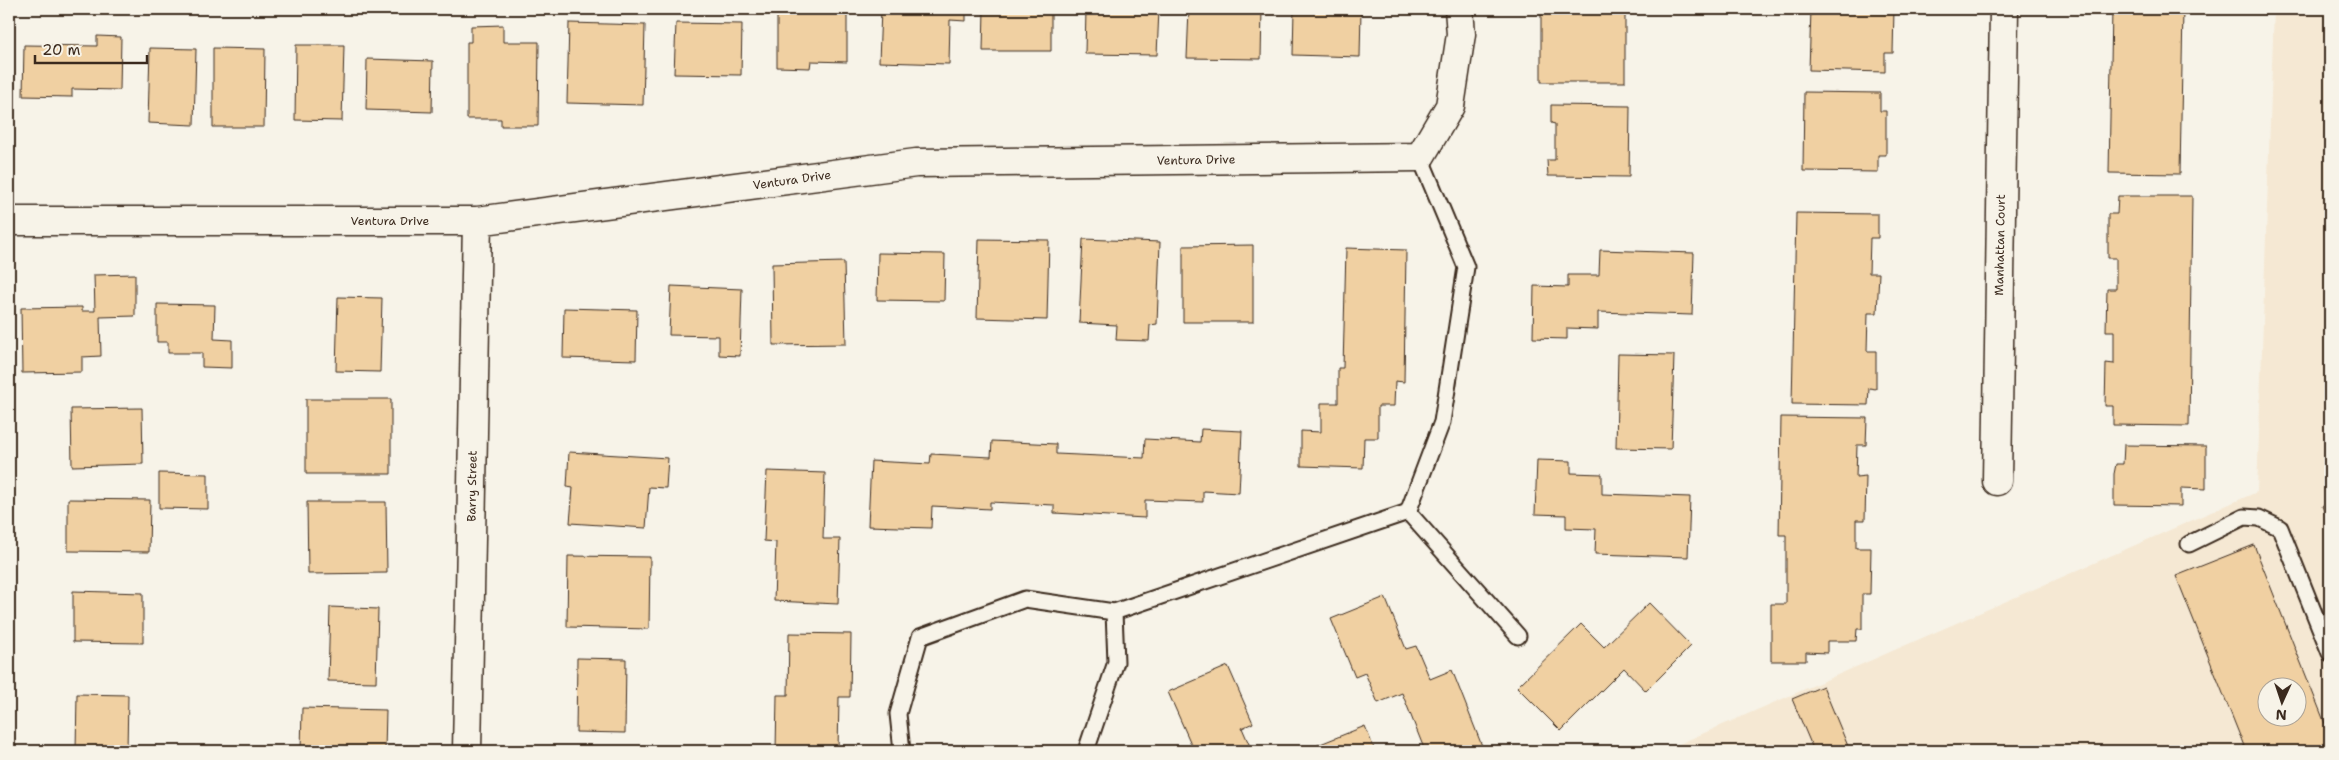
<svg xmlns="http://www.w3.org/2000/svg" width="2339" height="760" font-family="'Shantell Sans',sans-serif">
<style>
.built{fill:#f5e8d3;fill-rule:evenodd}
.building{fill:#f0d0a2;stroke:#3b2a1e;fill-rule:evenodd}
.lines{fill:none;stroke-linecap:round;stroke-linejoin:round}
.service-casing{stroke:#3b2a1e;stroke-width:19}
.minor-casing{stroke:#3b2a1e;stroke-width:31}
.service{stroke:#f7f3e8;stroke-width:15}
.minor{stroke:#f7f3e8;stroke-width:28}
.labels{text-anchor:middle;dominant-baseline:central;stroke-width:4;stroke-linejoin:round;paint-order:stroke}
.street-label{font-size:12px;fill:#3b2a1e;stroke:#f7f3e8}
</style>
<rect width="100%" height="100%" fill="#f7f3e8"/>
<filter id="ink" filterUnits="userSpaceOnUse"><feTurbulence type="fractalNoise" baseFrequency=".02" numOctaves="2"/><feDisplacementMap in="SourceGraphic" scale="10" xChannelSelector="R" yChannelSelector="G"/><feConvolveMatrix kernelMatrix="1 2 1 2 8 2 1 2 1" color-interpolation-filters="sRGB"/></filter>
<g filter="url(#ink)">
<!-- built -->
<path class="built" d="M2274 9H2330V751H1663L2257 492ZM2266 688H2296V718H2266Z"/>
<!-- building -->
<path class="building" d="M777 9H847V62L811 61 810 68 777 67Z
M881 9H966V21L950 20 949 64 879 62Z
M984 9H1051V51H983Z
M1086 9H1159L1157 55 1085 54Z
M1189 9H1262L1261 59 1187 58Z
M1294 9H1361L1360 57 1293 55Z
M1541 9H1625V82H1541Z
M1811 9H1894L1893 53H1885V72L1809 70Z
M2112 9H2183L2180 174 2109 173Z
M569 23 645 25 643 105 567 103Z
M676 23 742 24 741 75 674 74Z
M503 25V42H539L538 126H501V119H467V42H471V26Z
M97 36 121 37 120 90 72 89V97L23 96 24 45 97 46Z
M296 45H344L342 121 295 120Z
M150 48 196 49 194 125 148 123Z
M213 48 265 49 264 127H213Z
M367 59 433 61 432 112 366 110Z
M1804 92 1880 93V111H1886V155H1878V172L1803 171Z
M1551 105 1630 106 1629 177 1548 176 1547 160H1555V124L1551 123Z
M2118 196H2192L2189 426 2113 425V406H2105L2106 363 2114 364V331H2106L2107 289H2116V258H2108V214H2117Z
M1796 213 1878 214V238H1870L1869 273H1879L1877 313H1868L1867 351H1876V389L1869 388 1868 405 1792 404Z
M979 239 1049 240 1047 320 977 318Z
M1083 239 1160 242 1157 324 1150 325 1149 341 1116 340 1117 325 1079 323Z
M1253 245V322H1183V246Z
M1346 248 1406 250 1404 382 1395 381 1394 406H1378V438H1364L1363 468 1301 466V431L1321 432V403H1338V368H1343Z
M1600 250 1694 253 1692 315 1598 312V329L1567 328V339L1533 338 1534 286 1568 287V275H1599Z
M878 253 945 254 944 301 877 300Z
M844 262 846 344 773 345 772 264Z
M135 274V316L100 317 101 356 82 357V372L22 373 21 308 82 307V311H95L94 275Z
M671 286 742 289 740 356 719 355V336L669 335Z
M338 297 382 298 380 372 336 371Z
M157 304 215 305 214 339 232 340V368L202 367V353H168V342H157Z
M564 308 637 310 636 360 563 358Z
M1618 354 1674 355 1671 449 1616 448Z
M306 399H391V474H306Z
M142 408 143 464 72 466 71 409Z
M1781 417 1867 418 1866 445H1857L1856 477 1866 476 1865 520H1856V548H1871L1870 594H1862V629H1857L1856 641H1827V653L1806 652V661H1771V604H1786V535H1779Z
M1201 429 1242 431 1239 493 1203 491V502L1145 500V518L1054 513V505L990 502V509L932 506 931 528 868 526 871 461 930 464 931 454 991 457 992 441 1056 444V454L1144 458 1145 439 1200 442Z
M2124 445 2206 446V489L2181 488V506L2114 505V474L2116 464H2123Z
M569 452 668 458 666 488 649 487 646 528 570 523 573 488 567 487Z
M1537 460 1571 461V473L1602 474V494L1690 497 1688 557 1595 554 1596 529 1566 528V515L1535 514Z
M767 471 825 473 823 539H840L838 604 774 601 776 542 764 541Z
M159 473 208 474V509L159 508Z
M68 499 150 500 149 552 68 551Z
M307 502H386L387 573 308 574Z
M2330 503V525L2322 506Z
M2254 545 2330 736V751H2246L2176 576ZM2266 688H2296V718H2266Z
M568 556 650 557 649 629 567 627Z
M73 591 143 593V643L73 642Z
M1385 597 1406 649 1416 646 1430 679 1452 670 1484 751H1425L1402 693 1378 703 1365 673 1355 677 1331 619Z
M1649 603 1691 646 1646 691 1624 668 1561 731 1517 687 1581 624 1604 647Z
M330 607 378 609 376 682 328 681Z
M789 633 851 634 850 697H839L838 751H776L777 695H788Z
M577 658 626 659 625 733 576 732Z
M1228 666 1253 723 1242 728 1252 751H1183L1192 746 1168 692Z
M1823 686 1850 751H1814L1792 699Z
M77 694 128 695 127 751H76Z
M302 708 386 710 385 751H301Z
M1365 726 1375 751H1303Z"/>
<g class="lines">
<defs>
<path id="service" d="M1408 512 1442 422 1466 267 1420 157
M1408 512 1518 636
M2189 544 2244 517 2259 518 2280 528 2330 653
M902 751 898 714 920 637 1025 599 1114 612 1408 512
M1086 751 1116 662 1114 612"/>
<path id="minor" d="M9 221H477L916 163 1420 157 1450 106 1461 34 1459 9
M1997 481 2004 9
M467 751 477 221"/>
</defs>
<!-- service casing -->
<use href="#service" class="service-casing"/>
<!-- minor casing -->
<use href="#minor" class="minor-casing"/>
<!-- service -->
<use href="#service" class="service"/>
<!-- minor -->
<use href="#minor" class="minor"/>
</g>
</g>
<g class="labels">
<!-- street labels -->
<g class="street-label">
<text transform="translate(1196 160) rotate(-1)">Ventura Drive</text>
<text transform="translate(792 180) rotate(-8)">Ventura Drive</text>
<text x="390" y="221">Ventura Drive</text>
<text transform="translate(2000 245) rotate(-89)">Manhattan Court</text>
<text transform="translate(472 486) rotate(-89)">Barry Street</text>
</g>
</g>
<!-- margin -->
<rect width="2339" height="760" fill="none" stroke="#f7f3e8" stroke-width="30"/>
<rect x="15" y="15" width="2309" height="730" fill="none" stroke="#3b2a1e" stroke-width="2" filter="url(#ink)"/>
<!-- north arrow -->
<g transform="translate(2282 702) rotate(183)"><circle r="24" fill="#f7f3e8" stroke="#aca397"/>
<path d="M0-4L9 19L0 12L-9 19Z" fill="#3b2a1e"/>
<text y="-8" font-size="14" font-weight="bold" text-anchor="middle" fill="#3b2a1e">N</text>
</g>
<!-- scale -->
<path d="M35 55v8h112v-8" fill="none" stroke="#3b2a1e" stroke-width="2.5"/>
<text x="42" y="55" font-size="15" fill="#3b2a1e" stroke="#f7f3e8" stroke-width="4" paint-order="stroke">20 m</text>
</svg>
